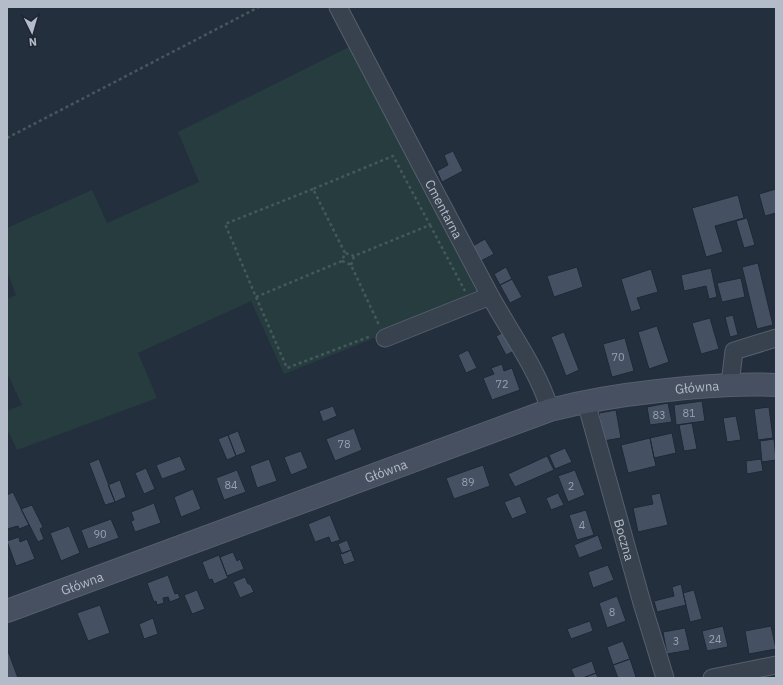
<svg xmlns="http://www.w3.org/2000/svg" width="783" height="685" font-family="'IBM Plex Sans',sans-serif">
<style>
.green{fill:#263c3f}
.building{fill:#455162;stroke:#1f2835}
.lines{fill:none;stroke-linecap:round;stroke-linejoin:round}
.street-casing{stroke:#565f6c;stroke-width:19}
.secondary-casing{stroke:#565f6c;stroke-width:24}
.path{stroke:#44595c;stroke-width:2.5;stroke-dasharray:3 3;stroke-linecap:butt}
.street{stroke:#38414e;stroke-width:17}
.secondary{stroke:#465061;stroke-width:22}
.labels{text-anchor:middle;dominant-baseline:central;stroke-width:3;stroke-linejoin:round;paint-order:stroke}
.number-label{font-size:11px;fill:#98a1af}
.street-label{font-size:13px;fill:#b4bcc9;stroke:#1d2633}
</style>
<rect width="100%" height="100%" fill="#242f3e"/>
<!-- green -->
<path class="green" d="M349 47 483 295 284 374 251 301 138 353 157 398 17 450 7 429V411L22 405 7 373V299L16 295 7 271V228L92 190 107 223 199 182 178 132Z"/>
<!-- building -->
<path class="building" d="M453 151 463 171 442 182 437 171 448 165 444 155Z
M776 189V213L765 216 759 194Z
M738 195 744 218 715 226 723 252 706 257 692 208Z
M747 218 755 245 744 248 736 221Z
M485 239 494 254 479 262 471 247Z
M758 263 773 325 757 329 742 267Z
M506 267 512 279 500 285 494 274Z
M577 267 583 287 554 297 547 276Z
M711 268 717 297 709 299 706 286 684 291 681 275Z
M651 269 658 292 637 298 641 309 631 312 621 279Z
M741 278 745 297 722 302 717 283Z
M512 279 522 297 510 303 500 285Z
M733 315 738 335 730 337 725 317Z
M710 318 719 349 701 354 692 323Z
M657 326 669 362 649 369 638 332Z
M504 332 514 351 506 355 496 336Z
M564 332 579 370 566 376 551 337Z
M625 338 634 371 612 377 603 344Z
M468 350 477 368 466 373 458 355Z
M502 364 504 371 512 368 520 390 492 400 483 378 494 374 491 368Z
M702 401 705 421 676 425 674 405Z
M668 403 672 422 650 425 647 407Z
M333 406 337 416 323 422 319 411Z
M769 407 773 438 758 440 754 409Z
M616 410 621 438 603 441 599 413Z
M736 416 741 440 727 442 723 418Z
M692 423 697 449 684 451 679 425Z
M354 428 362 450 335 461 326 439Z
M238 431 246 452 236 456 228 435Z
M672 433 676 453 654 458 650 438Z
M228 435 236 456 227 460 218 439Z
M650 438 656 466 628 473 621 445Z
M774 439 776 460 762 462 760 441Z
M565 448 572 462 555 469 549 455Z
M301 451 308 468 291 475 284 457Z
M180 456 186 470 162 479 156 465Z
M547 456 554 470 515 487 508 474Z
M99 459 115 502 105 505 89 463Z
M269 459 277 481 257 488 250 466Z
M761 459 763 471 747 474 746 461Z
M483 465 490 486 454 499 446 478Z
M146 468 155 489 144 494 135 473Z
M237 470 246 492 224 500 216 478Z
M575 470 585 495 568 502 558 476Z
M120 480 126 497 115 502 108 485Z
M193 489 201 509 181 517 174 497Z
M13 492 29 525 19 529 18 526 7 529V495Z
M558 493 564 505 551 510 546 498Z
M660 493 668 525 638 532 633 508 653 504 651 495Z
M520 496 527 513 512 519 504 502Z
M154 503 161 523 135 532 131 521 134 520 131 512Z
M32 505 43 527 40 529 44 539 38 542 21 509Z
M586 510 594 535 577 540 569 515Z
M330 515 340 540 331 543 329 537 315 542 308 524Z
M111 519 119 538 88 549 81 530Z
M69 526 80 553 61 561 50 533Z
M598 535 603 549 579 558 574 545Z
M19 537 20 542 27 539 35 559 16 566 7 541Z
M347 540 351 550 342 554 338 544Z
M351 550 355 561 344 565 340 554Z
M233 552 237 561 240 559 244 569 227 576 220 557Z
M219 555 228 578 214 584 212 579 209 580 202 562Z
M608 565 614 580 593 588 588 572Z
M168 575 175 594 178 593 180 598 170 602 168 597 163 598 164 603 157 605 156 601 154 602 147 583Z
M245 577 248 584H250L254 592 240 598 233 582Z
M681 584 686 605 657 612 654 601 674 596 672 587Z
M197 590 205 609 192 614 184 595Z
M694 590 702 619 690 622 683 593Z
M617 596 626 621 607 628 599 603Z
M100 605 110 633 88 641 77 613Z
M153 618 158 634 144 639 139 624Z
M590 621 593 631 571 639 567 629Z
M723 626 728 647 707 651 702 631Z
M771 626 776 649 749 654 745 631Z
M685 628 690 650 667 654 663 632Z
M623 641 630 659 613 665 607 647Z
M7 651H8L18 678H7Z
M630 659 636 677 633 678H618L613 665Z
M592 661 596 673 583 678H575L571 669Z
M596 673 598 678H583Z"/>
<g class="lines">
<defs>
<g id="street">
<path id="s1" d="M338 7C387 101 437 196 487 290 508 330 537 367 550 410"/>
<path d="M385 338 490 296"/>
<path d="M730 384 734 351 776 338"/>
<path id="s2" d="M586 402 642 603 665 678"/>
<path d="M712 678 776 665"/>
</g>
<g id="secondary">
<path id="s3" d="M7 611 550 410C585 401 621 395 658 391 698 386 736 383 776 385"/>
</g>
</defs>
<!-- street casing -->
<use href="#street" class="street-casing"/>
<!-- secondary casing -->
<use href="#secondary" class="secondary-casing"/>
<!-- path -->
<path class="path" d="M7 138 259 7
M313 189 225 224 256 297 342 261 345 253 313 189 393 156 430 225 354 256 345 253
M430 225 465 291
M342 261 351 265 379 325
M351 265 354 256
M256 297 287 368 371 336"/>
<!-- street -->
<use href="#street" class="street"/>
<!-- secondary -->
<use href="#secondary" class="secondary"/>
</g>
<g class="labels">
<!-- number labels -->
<g class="number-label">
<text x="618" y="357">70</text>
<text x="502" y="384">72</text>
<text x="689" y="413">81</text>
<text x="659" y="415">83</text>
<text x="344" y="444">78</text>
<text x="468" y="482">89</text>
<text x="231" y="485">84</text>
<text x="571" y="486">2</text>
<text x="582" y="525">4</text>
<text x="100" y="534">90</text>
<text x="612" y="612">8</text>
<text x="715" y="639">24</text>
<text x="676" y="641">3</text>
</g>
<!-- street labels -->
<g class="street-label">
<text stroke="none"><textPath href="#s1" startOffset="228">Cmentarna</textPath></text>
<text stroke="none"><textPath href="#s3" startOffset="728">Główna</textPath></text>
<text stroke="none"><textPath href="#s3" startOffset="404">Główna</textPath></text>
<text stroke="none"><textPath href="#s2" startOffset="143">Boczna</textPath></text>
<text stroke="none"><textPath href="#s3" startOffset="80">Główna</textPath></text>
</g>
</g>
<!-- border -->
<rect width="783" height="685" fill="none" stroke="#b4bcc9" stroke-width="16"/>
<!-- north arrow -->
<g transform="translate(32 32) rotate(175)" stroke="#1d2633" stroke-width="3" paint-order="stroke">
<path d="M0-3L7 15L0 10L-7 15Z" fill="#b4bcc9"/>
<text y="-6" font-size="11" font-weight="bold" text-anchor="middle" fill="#b4bcc9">N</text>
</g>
</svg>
